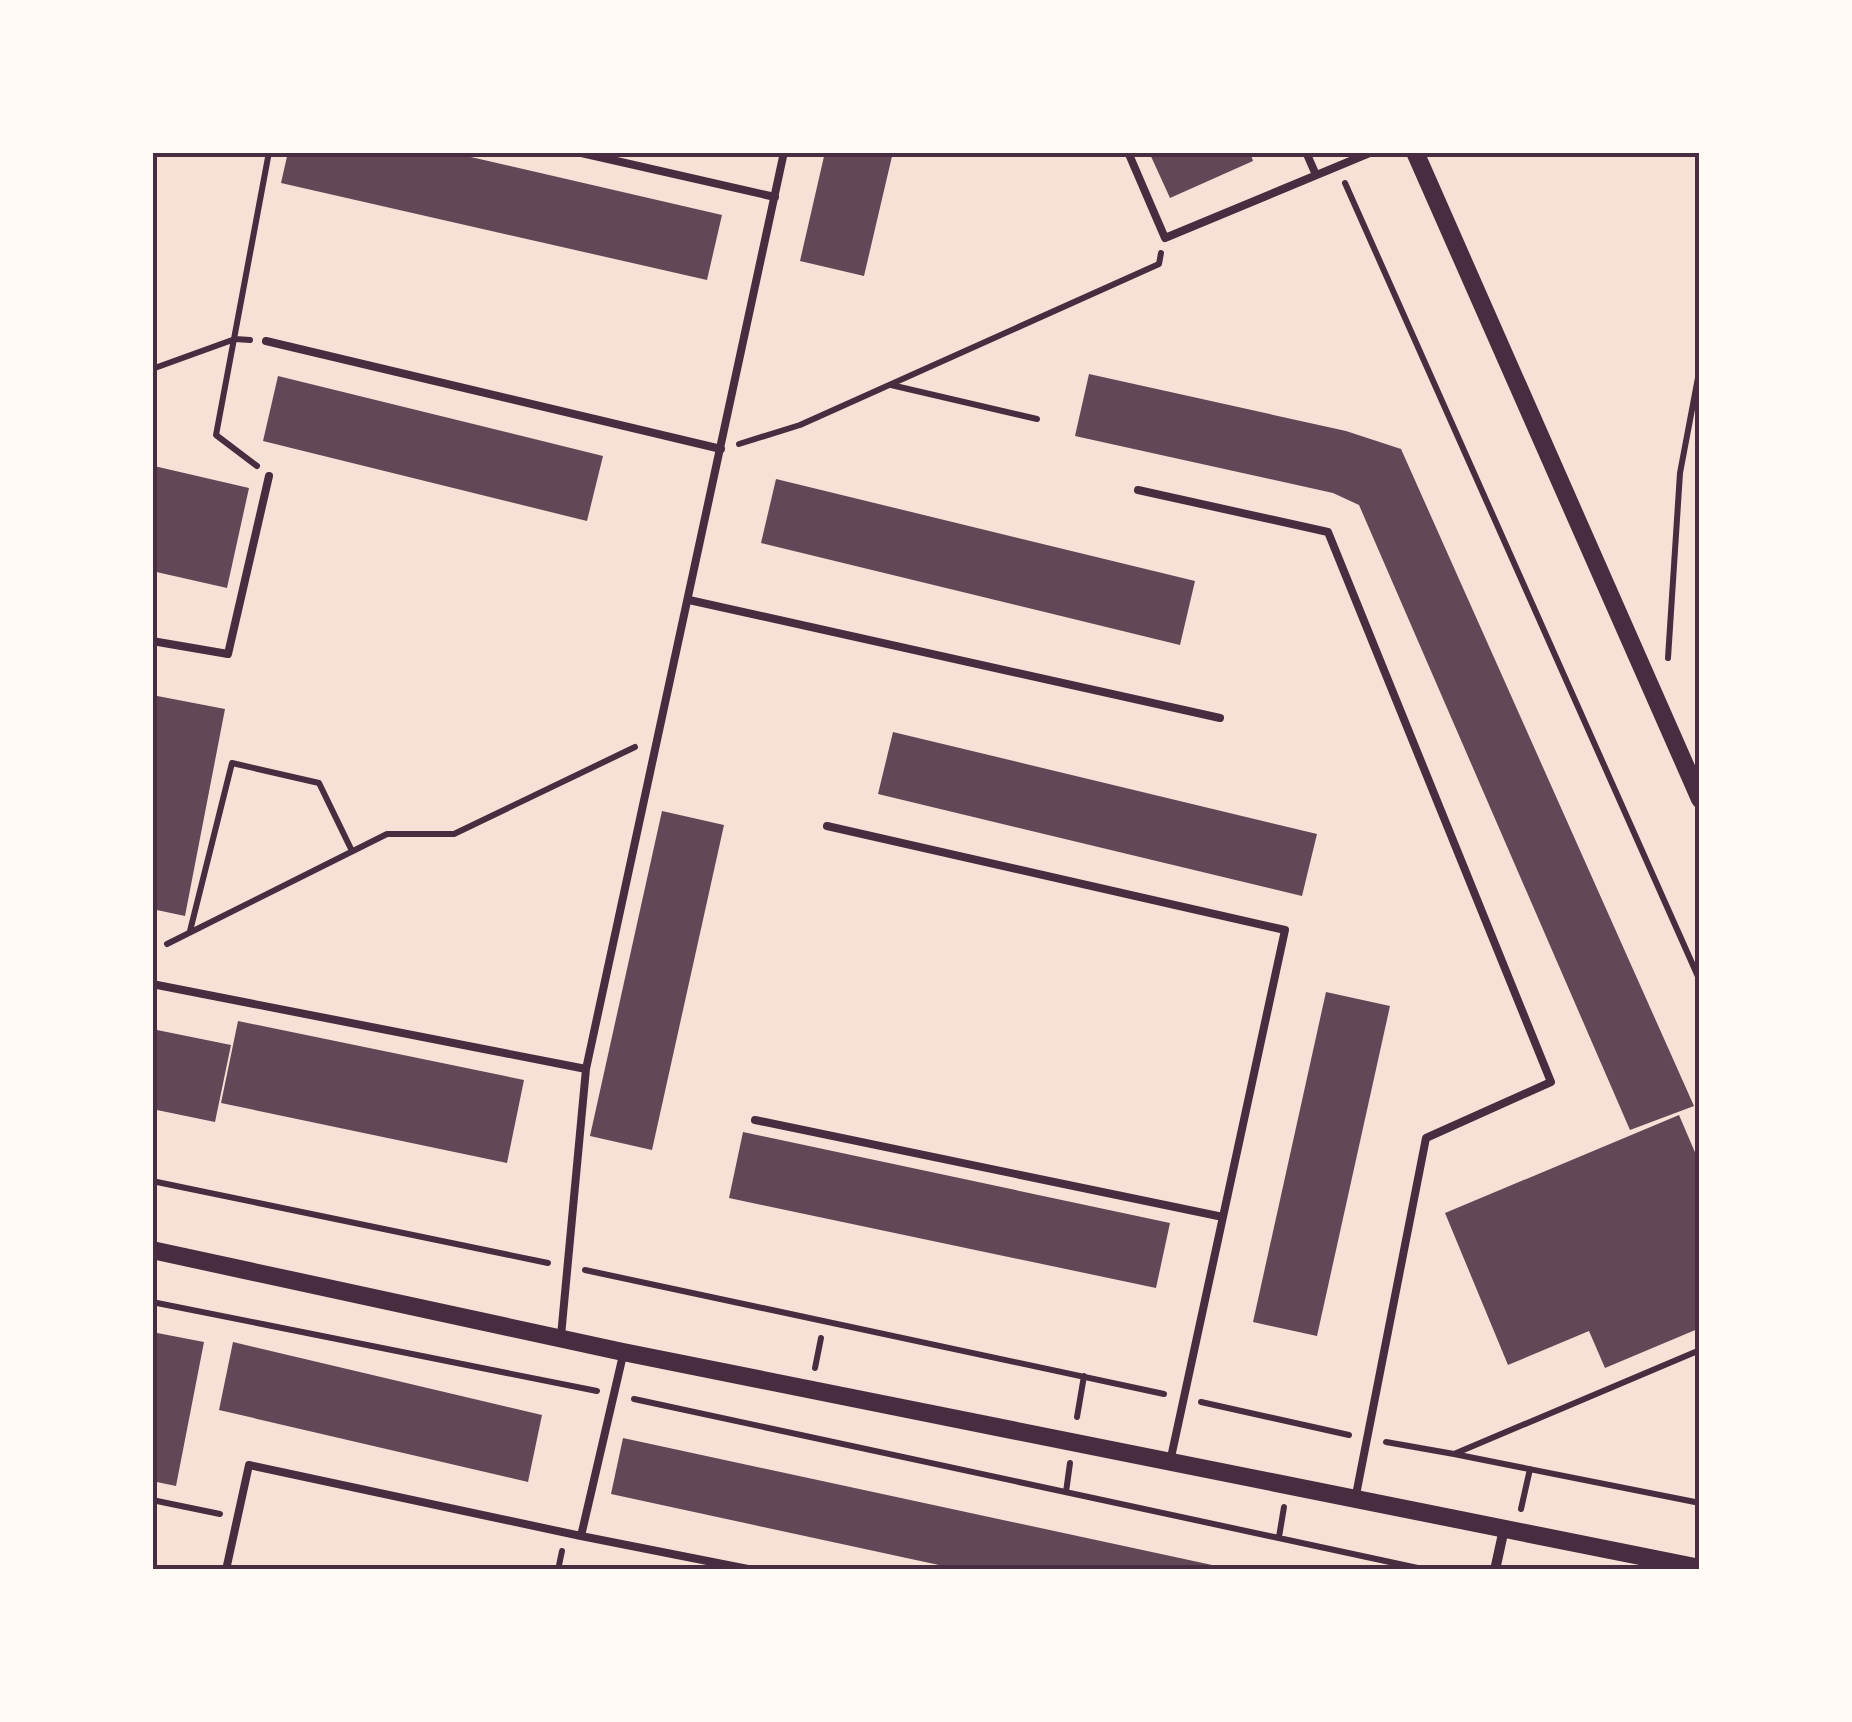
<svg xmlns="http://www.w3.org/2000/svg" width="1852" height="1722" font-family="Helvetica,sans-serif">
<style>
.building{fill:#644757}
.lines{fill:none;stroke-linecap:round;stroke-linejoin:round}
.path{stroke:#4a2c40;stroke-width:6}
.service{stroke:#4a2c40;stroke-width:8}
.minor{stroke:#4a2c40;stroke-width:10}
.tertiary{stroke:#4a2c40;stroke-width:18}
.neatline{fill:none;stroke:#4a2c40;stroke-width:4}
</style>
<rect width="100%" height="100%" fill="#f7e1d7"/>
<!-- building -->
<path class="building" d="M288 152H449L722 215 707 280 281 183Z
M825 152H893L864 276 800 261Z
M1149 152H1250L1253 161 1170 198Z
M1089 374 1346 431 1401 449 1694 1106 1630 1130 1359 505 1333 493 1075 436Z
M278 376 603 456 587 521 263 441Z
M154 466 249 488 227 588 152 571Z
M776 479 1195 581 1180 645 761 543Z
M152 695 225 709 185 916 152 909Z
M893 732 1317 834 1302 896 878 794Z
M662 811 724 825 652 1150 590 1136Z
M1326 992 1390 1006 1317 1336 1253 1322Z
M238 1021 524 1080 507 1163 221 1103Z
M152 1029 231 1045 215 1122 152 1109Z
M1679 1115 1700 1164V1198L1696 1199 1700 1209V1328L1605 1368 1589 1331 1508 1365 1445 1213Z
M743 1132 1170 1223 1156 1288 729 1198Z
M152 1332 204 1342 176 1486 152 1481Z
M233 1342 542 1415 528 1482 219 1410Z
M623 1438 1226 1568V1570H962L611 1494Z"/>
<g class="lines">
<!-- path -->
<path class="path" d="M1345 183 1700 981
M152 369 235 339 250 340
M891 385 1037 419
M739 444 800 425 1159 264 1161 253
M257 466 216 435 269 152
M1668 658 1680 473 1700 367
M190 931 232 763 319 783 352 851
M167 944 387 834H454L635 747
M152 1181 548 1263
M585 1270 1164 1394
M152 1302 597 1391
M1700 1350 1454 1454 1700 1503
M815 1368 821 1338
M634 1399 1427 1570
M1201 1402 1349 1435
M1077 1417 1084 1376
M1386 1442 1454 1454
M1066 1492 1070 1463
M152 1500 220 1514
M1521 1509 1530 1469
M1279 1537 1284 1507
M558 1570 562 1551"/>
<!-- service -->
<path class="service" d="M577 152 775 197
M1128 152 1165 238 1372 152
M1306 152 1316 175
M266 341 721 449
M1138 490 1328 532 1551 1082 1426 1138 1355 1500
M689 600 1220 718
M152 641 228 654 269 476
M827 826 1285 930 1170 1462
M152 984 586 1069
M755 1120 1223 1217
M561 1336 586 1069 784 152
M623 1355 581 1536 753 1570
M226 1570 249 1465 581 1536"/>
<!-- minor -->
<path class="minor" d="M1495 1570 1504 1529"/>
<!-- tertiary -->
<path class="tertiary" d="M1415 152 1700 799
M152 1250 623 1352 1700 1568"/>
</g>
<!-- border -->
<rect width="1852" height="1722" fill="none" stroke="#fffaf5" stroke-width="310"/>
<rect x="155" y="155" width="1542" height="1412" class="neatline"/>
</svg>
